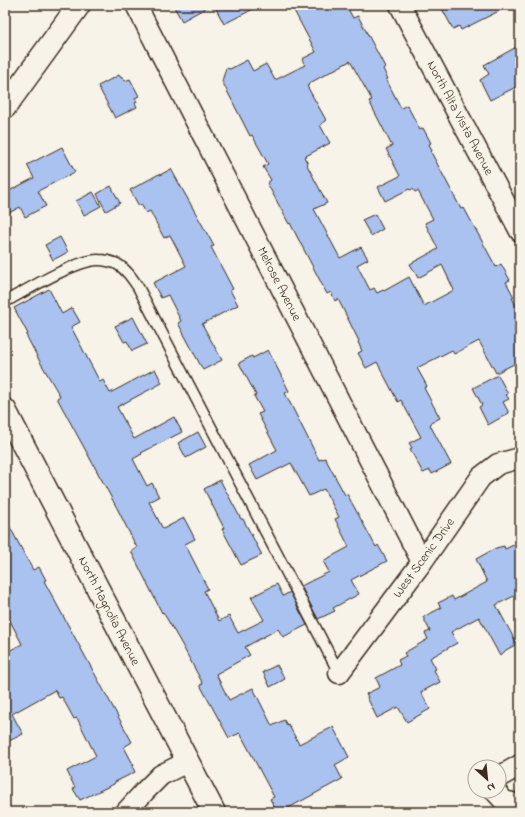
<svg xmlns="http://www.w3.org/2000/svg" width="525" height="817" font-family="'Indie Flower',sans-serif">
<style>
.building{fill:#a9c2f0;stroke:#3b2a1e;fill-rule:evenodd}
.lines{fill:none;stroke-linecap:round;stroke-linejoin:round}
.service-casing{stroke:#3b2a1e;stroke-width:13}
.minor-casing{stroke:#3b2a1e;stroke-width:23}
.tertiary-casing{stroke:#3b2a1e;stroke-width:25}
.service{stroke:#f7f3e8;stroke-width:10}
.minor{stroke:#f7f3e8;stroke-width:20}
.tertiary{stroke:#f7f3e8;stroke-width:22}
.labels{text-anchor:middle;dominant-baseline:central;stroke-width:3;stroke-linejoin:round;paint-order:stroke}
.street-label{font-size:13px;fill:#3b2a1e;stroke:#f7f3e8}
</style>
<rect width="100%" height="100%" fill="#f7f3e8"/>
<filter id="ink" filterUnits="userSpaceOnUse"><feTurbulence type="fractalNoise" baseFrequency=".025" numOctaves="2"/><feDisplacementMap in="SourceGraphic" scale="8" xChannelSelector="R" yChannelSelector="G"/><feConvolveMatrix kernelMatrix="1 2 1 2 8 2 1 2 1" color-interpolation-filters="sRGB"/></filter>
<g filter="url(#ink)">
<!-- building -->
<path class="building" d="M173 5H211L182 21Z
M214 5H261L224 24Z
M291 5H346L353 18 358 16 385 67 383 69 388 79H386L401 108 407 105 420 130 423 128 431 143 429 144 432 151 431 152 461 209 464 208 496 267 501 264 510 280 506 282 514 297 512 298 520 313V361L496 373 479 341 454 354 452 350 417 368 427 386 424 388 440 418 431 423V424L430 425 451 464 432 474 430 470 423 473 410 449 412 448 409 443 421 437 401 400 398 402 377 362 366 368 358 353 362 351 358 342 359 341 338 299 335 301 331 292 327 294 290 223 289 224 267 183 271 180 263 167 268 164 252 135 250 136 222 81 226 68 230 69 247 60 253 71 266 64 275 80 305 65 302 59 316 52ZM350 61 372 100 369 101 392 146 386 149 400 176 378 187 385 201 409 189 410 190 413 189 415 192 418 191 433 219 425 223 438 249 410 264 418 278 442 265 454 290 424 306 409 277 384 291 383 290 377 293 374 288 370 290 357 265 368 259 361 247 340 258 314 209 327 203 307 165 308 164 304 157 330 143 320 125 326 120 307 86 309 85 308 84Z
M440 5H511L461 30 459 26 453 29Z
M520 45V85L490 100 480 80 489 74 484 65Z
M119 75 121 78 123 77 125 81 130 79 139 96 135 98 137 102 135 103 137 107 115 118 98 86Z
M62 147 75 172 38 191 46 206 25 217 20 207 5 215V193L34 178 27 165Z
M171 169 214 246 211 247 233 289 230 290 238 305 202 324 222 360 203 370 178 323 181 321 168 295 161 298 153 283 186 266 170 235 164 238 150 211 146 213 141 204 139 206 130 190 159 174 160 175Z
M111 186 120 203 106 211 97 194Z
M93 192 101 206 84 215 76 201Z
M375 214 383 229 371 236 362 220Z
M60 237 68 252 53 260 45 245Z
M49 289 62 314 72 308 80 322 71 327 100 382 103 380 110 393 155 369 162 383 117 407 134 439 174 417 182 432 141 453 142 454 133 459 147 486 152 483 159 497 149 502 163 529 184 518 195 539 185 544 208 589 204 591 219 621 229 616 238 633 264 620 251 597 277 584 283 596 290 592 307 625 283 637 278 629 245 647 250 655 216 674 229 700 253 688 272 726 284 720 287 725 288 724 299 744 333 727 349 757 335 765 342 779 281 812H277L270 799 274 797 240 733 229 738 200 685 203 684 181 643 163 612 162 613 131 551 137 548 117 508 57 398 60 396 39 360 26 335 28 334 14 308Z
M133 317 147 344 132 351 127 341 124 342 115 326Z
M268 350 289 391 285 393 319 460 325 458 345 495 347 494 376 547 378 545 387 561 351 580 359 594 333 608 335 611 318 619 301 586 329 572 323 561 349 547 335 519 339 517 324 489 309 496 291 463 257 480 249 465 277 450 258 414 263 412 254 396 256 395 239 363 252 356 253 358Z
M498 375 508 394 506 395 509 399 503 402 509 413 488 425 479 407 482 405 473 388Z
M198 432 206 447 186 458 178 443Z
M220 480 241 519H243L262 555 241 565 222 529 224 528 204 489Z
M5 518 33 570 39 567 46 580 44 581 132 742 124 747 134 766H132L135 772 115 782 114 784 80 800 73 789 75 788 67 771 96 756 77 718 74 719 62 697 59 698 55 690 12 714 23 734 5 743V653L22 644 5 611H7L5 607Z
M520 542V593L496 605 517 644 506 650 500 656 479 617 451 632 457 643 430 658 436 669 434 670 440 682 421 692 430 709 407 722 398 707 377 718 367 697H368L366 694 380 687 376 678 400 665 398 660 406 656 404 653 428 639 425 633 430 631 423 617 441 608 438 603 452 596 454 600 487 582 476 559 496 548 504 546 505 549Z
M277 665 285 679 270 687 263 672Z"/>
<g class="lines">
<defs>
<path id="service" d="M5 302C25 291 77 259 99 260 104 260 112 262 117 264 126 269 132 278 138 287L339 673"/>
<path id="minor" d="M136 5 422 562
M400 5 520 231
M339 673 422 562 481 477 498 464 520 458
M499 777 520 765
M495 791 504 801 520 805
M126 812 145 791 161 775 187 762"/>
<path id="tertiary" d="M5 107 79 5
M5 410 214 812"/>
</defs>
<!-- service casing -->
<use href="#service" class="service-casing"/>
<!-- minor casing -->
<use href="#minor" class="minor-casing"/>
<!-- tertiary casing -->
<use href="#tertiary" class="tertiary-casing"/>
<!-- service -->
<use href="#service" class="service"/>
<!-- minor -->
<use href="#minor" class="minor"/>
<!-- tertiary -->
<use href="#tertiary" class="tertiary"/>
</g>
</g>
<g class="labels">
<!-- street labels -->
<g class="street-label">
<text transform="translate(460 118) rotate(62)">North Alta Vista Avenue</text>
<text transform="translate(279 284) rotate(63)">Melrose Avenue</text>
<text transform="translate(424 558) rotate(-54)">West Scenic Drive</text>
<text transform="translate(109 611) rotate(63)">North Magnolia Avenue</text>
</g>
</g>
<!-- margin -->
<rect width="525" height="817" fill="none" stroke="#f7f3e8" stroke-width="20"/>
<rect x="10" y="10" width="505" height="797" fill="none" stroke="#3b2a1e" stroke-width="1.5" filter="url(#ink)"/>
<!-- north arrow -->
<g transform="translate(487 779) rotate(153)"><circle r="19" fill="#f7f3e8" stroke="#aca397"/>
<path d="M0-3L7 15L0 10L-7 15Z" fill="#3b2a1e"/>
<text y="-6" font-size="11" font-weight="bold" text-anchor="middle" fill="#3b2a1e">N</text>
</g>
</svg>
